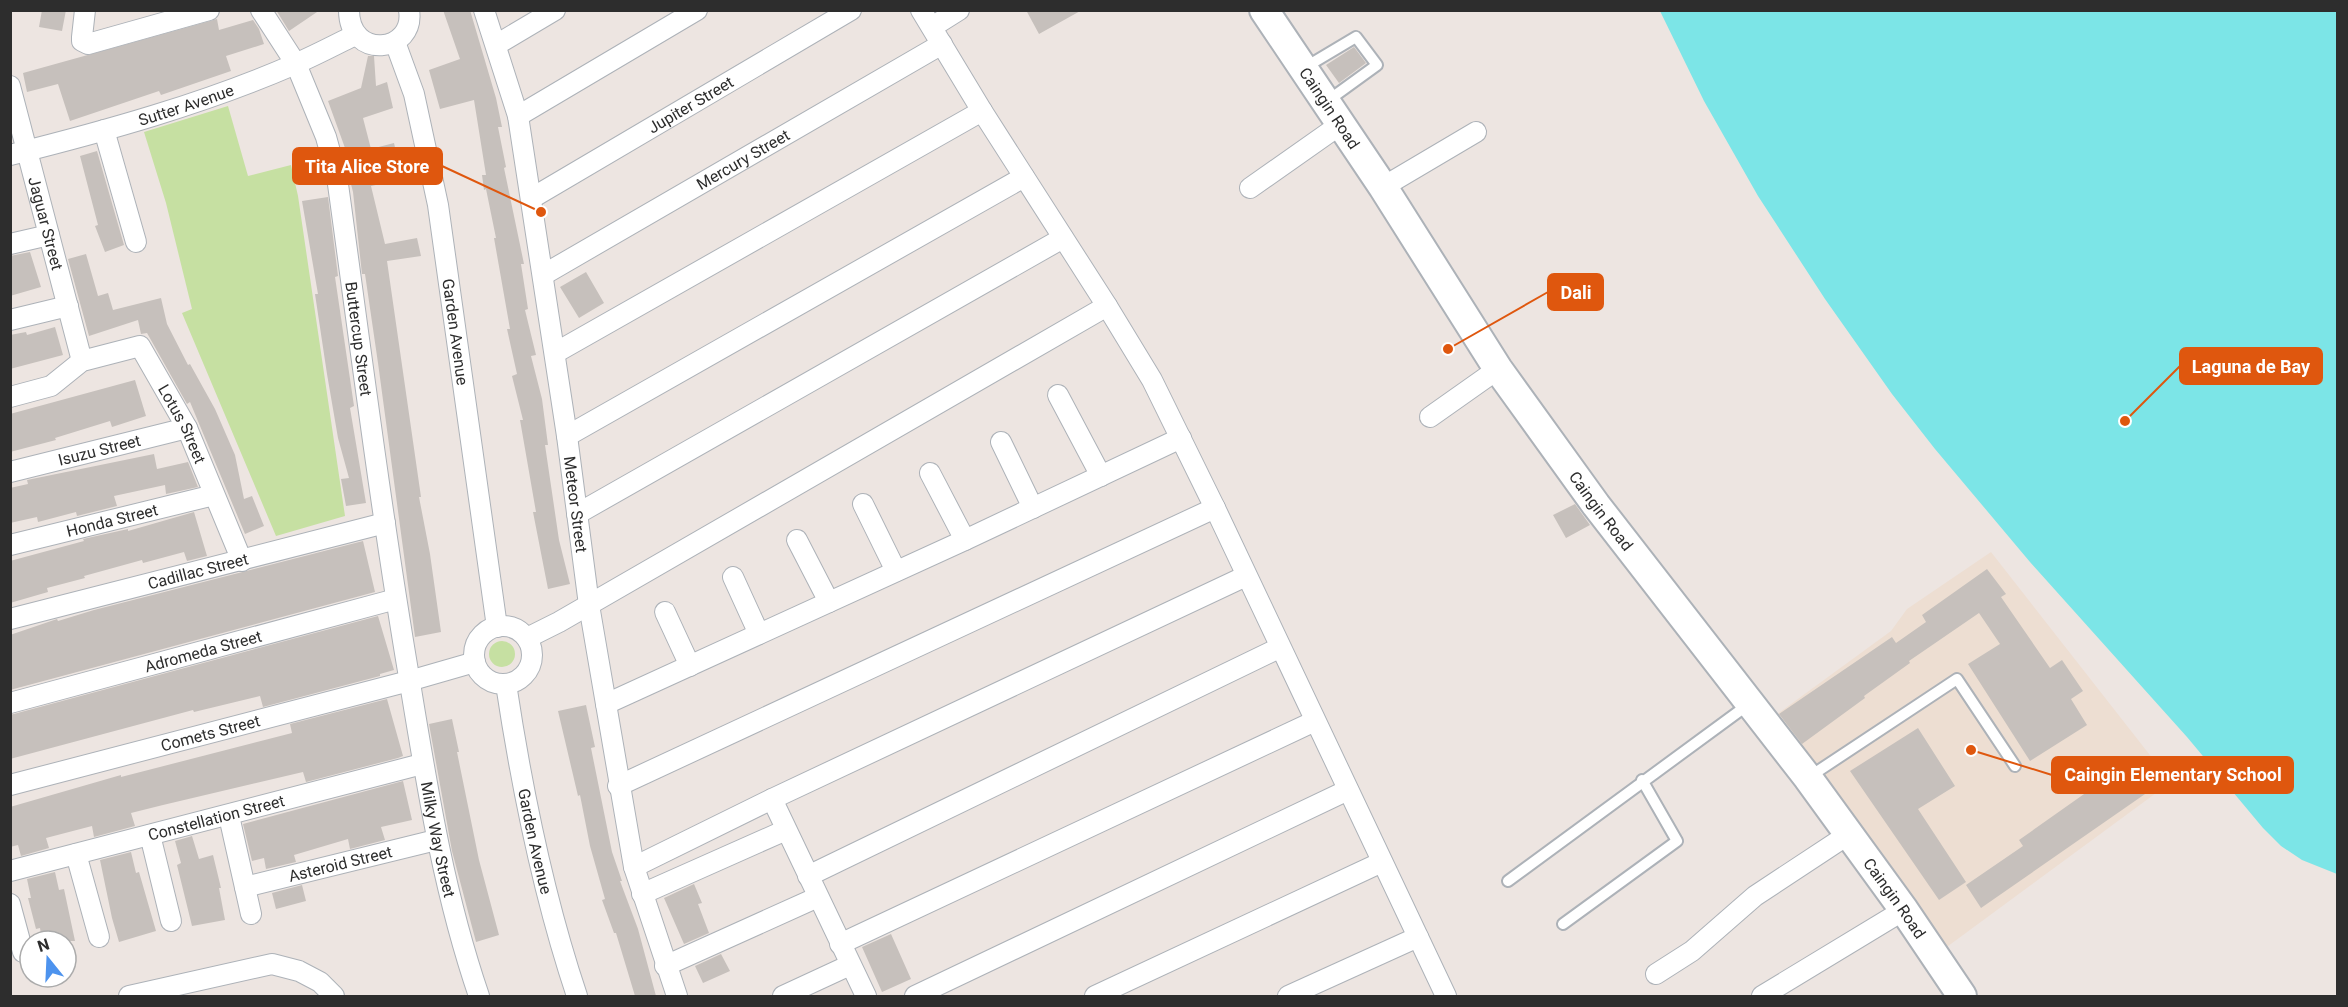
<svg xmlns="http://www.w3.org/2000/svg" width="2348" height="1007" font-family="Roboto,sans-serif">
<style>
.education{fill:#edded2}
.green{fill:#c6e0a2}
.water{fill:#7ce5e7}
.building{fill:#c6c0bc}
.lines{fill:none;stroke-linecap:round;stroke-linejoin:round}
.lane-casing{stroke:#adb2b8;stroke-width:14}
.street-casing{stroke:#adb2b8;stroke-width:22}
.secondary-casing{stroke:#adb2b8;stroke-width:32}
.lane{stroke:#fff;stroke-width:10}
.street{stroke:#fff;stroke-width:20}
.secondary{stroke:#fff;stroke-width:28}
.labels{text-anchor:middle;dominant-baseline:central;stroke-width:4.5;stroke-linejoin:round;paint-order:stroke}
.street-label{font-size:16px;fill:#2d2d2d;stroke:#fff}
.leader{fill:none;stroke:#df570e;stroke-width:2}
.callout-dot{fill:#df570e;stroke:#fff;stroke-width:2}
.callout{fill:#df570e;stroke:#df570e;stroke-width:2}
.callout-label{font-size:18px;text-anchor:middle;font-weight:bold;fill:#fff}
</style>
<rect width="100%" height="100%" fill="#ede5e1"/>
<!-- education -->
<path class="education" d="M1991 552 2171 782 1940 952 1772 718 1891 631 1907 609Z"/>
<!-- green -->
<path class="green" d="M228 106 248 176 291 165 298 196 345 516 276 536 182 313 192 309 166 203 144 132Z
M489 654a13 13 0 1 1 26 0a13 13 0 1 1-26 0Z"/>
<!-- water -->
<path class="water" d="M1660 11H2337V874L2302 860 2281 846 2263 828 2187 737 2030 562 1935 449 1892 394 1825 299 1758 196 1704 101Z"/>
<!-- building -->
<path class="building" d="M42 10H66L62 31 39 27Z
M276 10H320L289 31Z
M443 10H470L496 98 502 127H498L506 167 504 168 524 264H521L528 309 525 310 536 355 531 356 542 399 548 445H545L559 540 570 584 548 589 533 512H536L520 420H523L512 376 517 374 507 329H510L494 238H496L486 189 484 190 482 175H486L474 100 440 109 429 70 460 59Z
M1026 10H1082L1039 34Z
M217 19 219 30 253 20 259 29 264 44 226 56 231 71 161 95 159 91 70 121 58 84 27 92 23 73Z
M1354 47 1366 63 1339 83 1326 65Z
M368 56H374L376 86 387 82 393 108 363 118 371 149 394 143 397 156 401 155 408 178 371 186 385 244 417 238 421 256 387 261 421 497H419L430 554 441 632 415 637 378 363 365 274H362L353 192 342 149 345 148 328 101 361 88Z
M97 151 124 245 105 252 95 226 98 225 80 156Z
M328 197 338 276 335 277 354 406 350 408 366 503 346 506 341 479 349 478 338 438 327 374 315 294H318L302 201Z
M30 252 41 287 10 296V256Z
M86 254 98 296 108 293 113 310 161 298 167 324 188 365 190 364 215 409 235 455 244 499 252 496 264 526 245 534 190 402 187 404 147 333 141 334 138 320 89 336 68 259Z
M586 272 604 303 579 318 560 287Z
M55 327 63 355 10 369V335L26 332 27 335Z
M135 380 146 416 112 427 110 421 55 438 56 440 10 452V414Z
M154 454 157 469 188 462 198 487 166 494 165 485 114 496 117 506 77 516 76 512 38 522 37 517 10 523V488L28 484 27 480Z
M1575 504 1590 525 1566 538 1553 515Z
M194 512 207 556 187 561 184 552 143 563 142 560 84 576 85 578 47 588 48 592 10 603V561L84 541 83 539 128 529V531Z
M363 541 375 592 10 690V635L57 619 58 621 94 610Z
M1987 569 2006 594 2001 597 2050 668 2062 660 2083 691 2071 699 2087 725 2030 761 1968 664 2000 644 1979 613 1909 661 1910 663 1864 696 1865 698 1802 744 1779 714 1892 637 1896 643 1926 622 1922 615Z
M378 616 394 670 380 674V676L263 707 260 696 194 712 193 710 10 759V715Z
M387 699 403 756 398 758 306 782 303 772 163 805 131 813 135 826 94 837 92 826 46 838 49 848 21 856 18 845 10 847V807L121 775V777L292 733 290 724Z
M586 705 595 747 591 748 612 852 622 881H620L638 929 656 996H635L616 933H614L602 900 605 899 590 846 580 795 578 796 558 711Z
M452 719 459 752H457L479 860 499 935 476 942 452 851 429 724Z
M1918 728 1955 786 1918 809 1966 882 1939 900 1850 771Z
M2138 756 2158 785 1981 908 1966 885 2023 846 2019 840Z
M403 781 412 820 381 827 385 840 350 849 348 839 294 855 296 862 266 869 264 858 252 861 243 824Z
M192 836 199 859 213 855 221 888H219L225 920 192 926 177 865 181 863 175 841Z
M131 852 136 873 139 872 156 931 119 942 112 918 100 860Z
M55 872 59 890 64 889 75 941H42L40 928 36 929 28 898H31L27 879Z
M694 884 702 903 698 904 709 933 684 944 664 898Z
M302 885 306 901 276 909 272 893Z
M891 934 911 979 882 992 862 947Z
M721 954 730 971 703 983 695 966Z"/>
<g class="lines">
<defs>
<path id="lane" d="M1304 68 1356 37 1377 65 1326 102
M1809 777 1957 679 2015 766
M1508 881 1749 704
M1563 924 1677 841 1642 780"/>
<g id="street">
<path d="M85 10 82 37V41L88 44 209 10"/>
<path id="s1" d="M261 10 296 64 326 137 337 177C360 344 381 511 409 677 427 786 443 891 479 996"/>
<path d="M349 10C349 61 416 53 409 10"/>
<path id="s2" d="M484 10 518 116 567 436 589 605 634 867 677 996"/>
<path d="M921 10 982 111 1107 306 1152 380 1215 508 1446 996"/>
<path d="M932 27 959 10"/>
<path id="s3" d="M395 42 414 94 438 205 497 627"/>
<path d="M496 45 555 10"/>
<path id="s4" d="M10 86 82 361"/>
<path d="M518 116 697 10"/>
<path d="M104 130 136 242"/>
<path id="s5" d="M10 155C106 131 203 104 293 65 314 56 335 45 355 35"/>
<path d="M1383 187 1476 132"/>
<path d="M1250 188 1341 124"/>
<path id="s6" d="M532 198 851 10"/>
<path d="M10 244 49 235"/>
<path id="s7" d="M543 275 942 44"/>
<path d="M10 320 68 306"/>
<path d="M555 353 982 111"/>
<path d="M1058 395 1101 476"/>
<path id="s8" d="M10 397 51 386 82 361 140 346 187 428 242 561"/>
<path d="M1430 417 1498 369"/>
<path d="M567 436 1024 177"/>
<path d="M1001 442 1033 508"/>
<path id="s9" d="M10 472 187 428"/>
<path d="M930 473 965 540"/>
<path d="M863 504 896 571"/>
<path d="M577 514 1063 238"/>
<path d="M797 540 829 602"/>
<path id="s10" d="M10 545 214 495"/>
<path d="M733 577 759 634"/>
<path d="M665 612 690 666"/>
<path id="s11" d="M10 619 385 523"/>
<circle cx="503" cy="655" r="29"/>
<path d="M527 638 559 622 1107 306"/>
<path id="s12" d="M506 684C522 790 543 895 577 996"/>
<path id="s13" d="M10 703 396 599"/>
<path d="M606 704 965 540 1181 438"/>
<path id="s14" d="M10 785 409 681 475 662"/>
<path d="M618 786 1215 508"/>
<path d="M772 799 866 996"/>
<path d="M229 816 251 914"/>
<path d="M150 835 171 921"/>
<path d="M76 854 99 937"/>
<path d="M634 867 772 799 1246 576"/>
<path id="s15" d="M10 871 422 764"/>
<path d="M808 876 1279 648"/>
<path id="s16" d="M245 887 436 840"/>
<path d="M642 894 786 830"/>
<path d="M10 904 23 952"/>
<path d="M840 944 1315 721"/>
<path d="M665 966 818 897"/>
<path d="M1656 974 1692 951 1755 896 1849 834"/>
<path d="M129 996 272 964 299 971 320 982 334 996"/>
<path d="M783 996 850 965"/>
<path d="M915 996 1348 790"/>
<path d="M1095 996 1382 862"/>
<path d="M1288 996 1418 937"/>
<path d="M1762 996 1904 910"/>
</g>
<g id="secondary">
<path id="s17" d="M1264 10 1383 187 1498 369 1596 505 1808 778 1904 910 1962 996"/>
</g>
</defs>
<!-- lane casing -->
<use href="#lane" class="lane-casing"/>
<!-- street casing -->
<use href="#street" class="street-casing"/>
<!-- secondary casing -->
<use href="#secondary" class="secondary-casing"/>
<!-- lane -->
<use href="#lane" class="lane"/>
<!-- street -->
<use href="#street" class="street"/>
<!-- secondary -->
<use href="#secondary" class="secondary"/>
</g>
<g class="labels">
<!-- street labels -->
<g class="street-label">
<text stroke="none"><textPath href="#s5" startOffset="183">Sutter Avenue</textPath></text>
<text stroke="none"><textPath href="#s6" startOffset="184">Jupiter Street</textPath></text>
<text stroke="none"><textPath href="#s17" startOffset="118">Caingin Road</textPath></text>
<text stroke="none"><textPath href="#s7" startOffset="231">Mercury Street</textPath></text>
<text stroke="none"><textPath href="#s4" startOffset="142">Jaguar Street</textPath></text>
<text stroke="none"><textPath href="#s3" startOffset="297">Garden Avenue</textPath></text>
<text stroke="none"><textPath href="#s1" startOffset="348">Buttercup Street</textPath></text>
<text stroke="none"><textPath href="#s8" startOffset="231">Lotus Street</textPath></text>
<text stroke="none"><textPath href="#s9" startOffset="92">Isuzu Street</textPath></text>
<text stroke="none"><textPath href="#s2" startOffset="504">Meteor Street</textPath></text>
<text stroke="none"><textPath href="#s17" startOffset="604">Caingin Road</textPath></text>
<text stroke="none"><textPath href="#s10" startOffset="105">Honda Street</textPath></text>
<text stroke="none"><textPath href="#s11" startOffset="194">Cadillac Street</textPath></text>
<text stroke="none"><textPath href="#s13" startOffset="200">Adromeda Street</textPath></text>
<text stroke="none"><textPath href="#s14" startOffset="207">Comets Street</textPath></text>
<text stroke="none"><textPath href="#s15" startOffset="213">Constellation Street</textPath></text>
<text stroke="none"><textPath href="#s1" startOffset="855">Milky Way Street</textPath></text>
<text stroke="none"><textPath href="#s12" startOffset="160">Garden Avenue</textPath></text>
<text stroke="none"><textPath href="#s16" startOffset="98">Asteroid Street</textPath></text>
<text stroke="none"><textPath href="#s17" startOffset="1090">Caingin Road</textPath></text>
</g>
</g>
<!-- callouts -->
<path class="leader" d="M541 212L442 166M1448 349L1548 292M2125 421L2180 366M1971 750L2052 775"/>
<g class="callout-dot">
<circle cx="541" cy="212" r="6"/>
<circle cx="1448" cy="349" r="6"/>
<circle cx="2125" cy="421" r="6"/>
<circle cx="1971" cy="750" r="6"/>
</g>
<g class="callout">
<rect x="293" y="148" width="149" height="36" rx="6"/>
<rect x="1548" y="274" width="55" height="36" rx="6"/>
<rect x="2180" y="348" width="142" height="36" rx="6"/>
<rect x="2052" y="757" width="241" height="36" rx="6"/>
</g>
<g class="callout-label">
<text x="367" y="173">Tita Alice Store</text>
<text x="1576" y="299">Dali</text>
<text x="2251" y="373">Laguna de Bay</text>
<text x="2173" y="781">Caingin Elementary School</text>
</g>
<!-- border -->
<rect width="2348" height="1007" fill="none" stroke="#2d2d2d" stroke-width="24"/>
<!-- north arrow -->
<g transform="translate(48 959) rotate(342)"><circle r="28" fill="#ffffff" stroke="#ababab" stroke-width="1.5"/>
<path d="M0-4.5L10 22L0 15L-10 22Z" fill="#4d93ee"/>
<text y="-9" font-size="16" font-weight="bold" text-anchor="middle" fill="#2d2d2d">N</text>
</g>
</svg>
